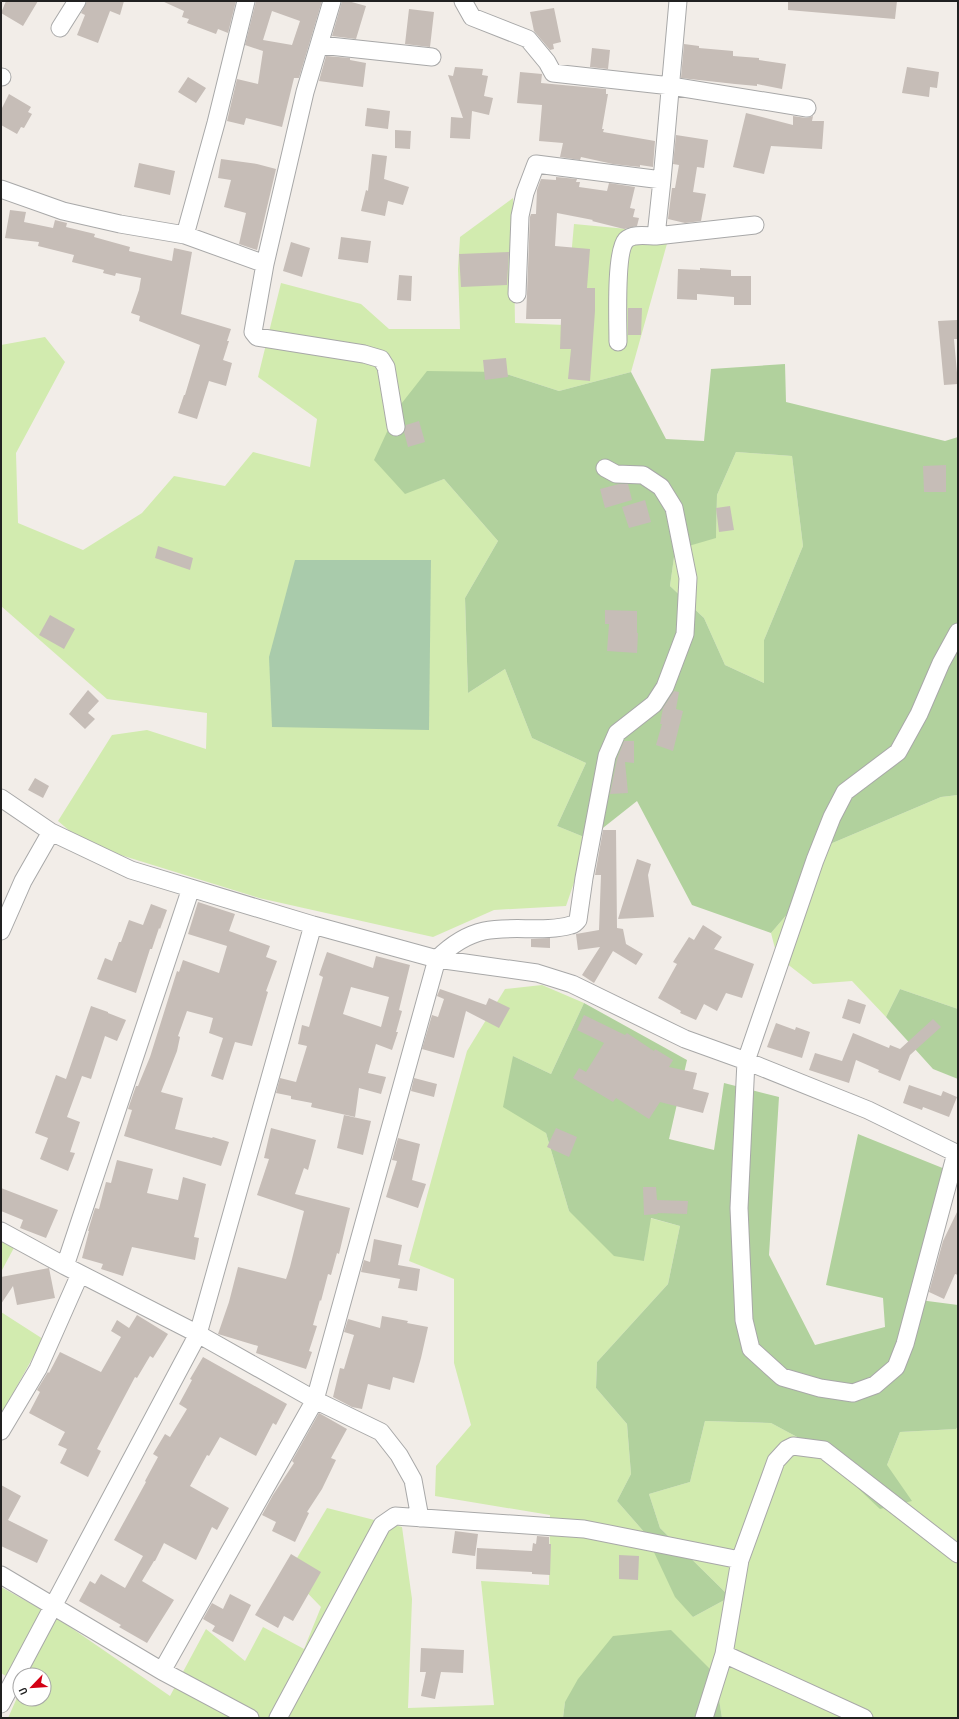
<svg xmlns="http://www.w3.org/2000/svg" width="959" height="1719" font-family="'Archivo Narrow',sans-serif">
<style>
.grass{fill:#d2ebaf}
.forest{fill:#b1d19d;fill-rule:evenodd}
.cemetery{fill:#a9cbab}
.building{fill:#c6bdb7;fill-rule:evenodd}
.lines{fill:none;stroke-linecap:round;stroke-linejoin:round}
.street-casing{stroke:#a8a8a8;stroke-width:19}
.street{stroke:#fff;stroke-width:17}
</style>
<rect width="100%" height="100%" fill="#f2ede8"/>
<!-- grass -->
<path class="grass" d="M513 198 515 323 565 325 574 224 670 233 631 372 559 391 500 372 405 493 444 479 498 541 465 598 468 693 505 669 532 738 586 763 557 826 589 839 566 906 494 910 433 937 259 898 85 844 58 821 112 735 147 730 206 749 207 713 107 699 1 606V345L45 337 65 362 16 453 18 523 83 550 142 513 174 476 225 486 253 452 310 467 317 419 258 377 281 283 361 304 389 329H460L458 269 460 237Z
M736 452 792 456 803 546 764 640V683L725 665 704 618 670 586 675 550 716 537 717 495Z
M958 795V1009L900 989 886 1017 852 981 813 984 777 956 771 933 807 891 823 847 941 797Z
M542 985 584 1003 551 1074 513 1056 546 1133 569 1211 644 1261 650 1218 680 1226 668 1284 597 1362 596 1388 627 1424 631 1474 617 1501 645 1533 693 1617 730 1597 660 1528 649 1494 690 1482 705 1421 771 1423 812 1445 887 1465 900 1432 956 1429 958 1426V1718H722L715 1674 565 1702 563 1718H8L20 1691V1699H44V1675H20V1685L1 1673V1587L57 1618 170 1696 206 1629 245 1661 263 1627 304 1649 321 1607 288 1573 327 1508 402 1527 412 1599 408 1708 494 1705 481 1581 549 1585 550 1515 435 1496 436 1466 471 1425 454 1363V1279L409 1261 467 1051 505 989Z
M1 1236 16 1244 1 1272Z
M1 1312 43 1339 1 1415Z"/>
<!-- forest -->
<path class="forest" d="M785 364 786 402 945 441 958 437V795L941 797 823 847 807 891 771 933 692 905 637 801 589 839 557 826 586 763 532 738 505 669 468 693 465 598 498 541 444 479 405 494 374 460 398 408 427 371 500 372 559 391 631 372 666 439 704 441 711 369ZM736 452 792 456 803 546 764 640V683L725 665 704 618 670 586 675 550 716 538 717 495Z
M900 989 958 1009V1079L933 1069 886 1017Z
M584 1003 687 1060 669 1139 714 1150 724 1083 779 1097 769 1255 815 1345 885 1327 883 1298 826 1285 858 1134 945 1169 912 1299 958 1305V1426L956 1429 900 1432 887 1465 912 1501 880 1509 812 1445 771 1423 705 1421 690 1482 649 1494 660 1528 730 1597 693 1617 675 1597 645 1533 617 1501 631 1474 627 1424 596 1388 597 1362 668 1284 680 1226 651 1218 644 1261 614 1256 569 1211 546 1133 503 1107 513 1056 551 1074Z
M671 1630 715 1674 722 1718H563L565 1702 578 1679 613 1636Z"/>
<!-- cemetery -->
<path class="cemetery" d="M295 560H431L429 730 272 727 269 657Z"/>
<!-- building -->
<path class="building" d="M6 1H38L23 26 1 13Z
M87 1H124L120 15 110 11 98 43 77 35 85 15 81 13Z
M162 1H236L228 33 218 29 216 34 187 23 189 19 182 17 184 11Z
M256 1H322L299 78H294L282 127 246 118 244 125 227 121 237 79 258 84 263 51 245 45ZM272 11 300 21 292 45 263 40Z
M342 1H348L366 6 356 39 332 36Z
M788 1H897L895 19 788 10Z
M554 8 561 42 553 44 554 49 550 50 534 31 530 12Z
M409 9 434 12 430 47 405 44Z
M684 44 699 46V48L733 51V56L759 58V60L786 64 782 89 757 84V86L735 84 681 78Z
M592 48 610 50 608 69 590 67Z
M326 56 350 58V60L366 63 363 87 319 81Z
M455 67 483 69 482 75 488 76 484 96 493 98 489 115 472 111 470 139 450 138 451 117 463 118 448 75 453 76Z
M907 67 939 72 937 88 930 87 929 97 902 93Z
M520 72 542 74 541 83 606 89V94H608L602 129H604L603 132 655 141 653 167 640 165V167L613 164 581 157 580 160 560 157 563 143 539 141 542 105 517 103Z
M188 77 206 88 196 103 178 92Z
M9 94 31 107 28 112 32 114 24 128 21 127 17 134 1 125V110Z
M367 108 390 111 388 129 365 126Z
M746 113 793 125V116L806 118 813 116 812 121H824L822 149 771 146 764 174 733 167Z
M395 130 411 131 410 149 395 148Z
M676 135 708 140 704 168 697 167 693 192 706 194 701 221 685 223 668 219 672 188H675L679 165 673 164Z
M372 154 387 156 384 179 409 187 403 205 388 201 385 216 361 211 366 190 368 191Z
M221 159 257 164 276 169 257 250 239 244 246 213 224 207 231 180 218 178Z
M139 163 175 171 170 195 134 187Z
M556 177 577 179 576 182H580L579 187 607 191 609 183 635 187 630 208 635 209 633 217 639 218 637 226 624 229 592 221 593 220 557 213 555 246 590 249 587 288H595V311L590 381 568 379 571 349H560L561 319H526L530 217 531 214H536L537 190 541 179 556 180Z
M10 210 26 212 24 222 53 228 55 220 67 223 66 227 95 234 94 237 130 247 129 251 172 261 174 248 192 252 181 314 231 329 227 341H229L223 360 232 363 226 386 209 381 197 419 178 413 184 395H185L200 345 139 321 140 316 131 313 139 290 141 278 116 273 115 276 103 273 104 270 72 262 74 255 38 246 39 242 5 238Z
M341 237 371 241 368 263 338 259Z
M291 242 310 248 302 277 283 271Z
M509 252 507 285 461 287 459 254Z
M700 268 731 270V276H751V305H734V297L697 294V300L677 299 678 269 700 270Z
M399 275 412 276 411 301 397 300Z
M628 308H642L641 335H628Z
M957 320 958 339H954L958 384 944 385 938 321Z
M506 358 508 377 485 380 483 360Z
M419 421 425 442 408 447 404 432 406 425Z
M946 465V492H924L923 466Z
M619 484H628L632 500 605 508 600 489Z
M645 500 651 522 629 528 622 507Z
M730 506 734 530 719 532 716 508Z
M158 546 193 558 190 570 155 558Z
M605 610 637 611V633H638L637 653 607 651 609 624H605Z
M50 615 75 629 64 649 39 635Z
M88 690 99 701 88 713 95 719 85 729 69 714Z
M674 691 679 692 676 709 683 711 673 751 656 745 662 724H660L663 708Z
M624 741H634V763L625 762 628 793 610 794 617 759Z
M35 778 49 786 43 798 28 790Z
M603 830H616L617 928 623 929 626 944 643 954 636 965 613 951 594 983 582 975 600 947 578 950 576 934 599 930 601 875H595Z
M637 859 651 864 648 875 654 917 618 919Z
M198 902 235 914 229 931 270 946 266 957 277 961 266 991 268 992 252 1046 235 1042 223 1080 211 1076 223 1038 209 1033 213 1018 187 1011 178 1036 180 1037 177 1051 161 1092 183 1098 175 1129 212 1138 213 1137 229 1142 221 1166 124 1136 132 1110 128 1109 136 1086H138L150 1057 177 971 179 972 183 960 219 973 227 946 188 934Z
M151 904 167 910 160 929 159 928 152 949H150L136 993 97 979 105 958 112 961 119 942H121L129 920 143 925Z
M703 925 722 937 714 949 754 964 742 998 726 993 717 1011 704 1004 696 1020 680 1013 681 1011 658 998 677 964 673 962 689 937 694 940Z
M550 938V948L531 947V939Z
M327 952 373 968 376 956 410 965 399 1010 402 1011 396 1032H398L392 1050 376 1044 368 1073 386 1077 381 1094 359 1088 355 1117 311 1107 312 1103 291 1099V1096L276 1093 280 1078 296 1082 307 1046 298 1044 302 1025 309 1027 323 977 319 975ZM351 987 389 997 381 1027 343 1014Z
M440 989 486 1005 489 998 510 1008 499 1028 466 1011 454 1058 422 1049 432 1015 438 1017 444 999 437 996Z
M848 999 866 1005 860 1024 842 1018Z
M91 1006 108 1012V1013L126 1020 117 1041 105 1036 91 1079 82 1076 67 1117 80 1122 70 1152 75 1153 68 1171 40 1159 48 1138 35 1133 56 1075 66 1079Z
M584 1015 625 1035 627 1033 654 1051 655 1049 673 1060 669 1067 697 1073 693 1089 709 1093 703 1113 660 1102 649 1119 616 1098 613 1102 573 1078 579 1068 586 1072 604 1043 577 1030Z
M933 1019 941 1027 910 1055 900 1081 878 1072 879 1070 856 1060 849 1083 809 1070 815 1053 842 1061 853 1033 889 1048 890 1045 900 1049Z
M776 1023 795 1030 796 1027 810 1032 802 1058 767 1047Z
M414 1078 437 1084 434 1097 411 1091Z
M909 1085 941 1096 943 1091 957 1097 949 1117 923 1107 922 1110 903 1103Z
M344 1115 371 1121 363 1155 337 1148Z
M271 1128 316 1140 308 1170 304 1168 295 1194 350 1208 339 1254 337 1253 331 1275 328 1274 321 1301 320 1300 313 1325 317 1326 309 1351 312 1352 306 1369 256 1353 258 1346 218 1334 229 1302 238 1267 286 1279 290 1267 304 1211 257 1195 269 1159 264 1158Z
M556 1128 577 1137 569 1157 547 1147Z
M398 1138 420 1144 412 1180 426 1184 418 1208 386 1197 397 1161 392 1160Z
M117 1160 153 1169 147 1193 178 1200 183 1177 206 1184 194 1237 199 1238 195 1260 132 1247 123 1276 101 1269 103 1264 82 1258 89 1231H88L95 1208 99 1209 106 1182 111 1183Z
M643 1187H656L657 1200 688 1201 687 1214 657 1213 658 1214 644 1215Z
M1 1188 58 1210 46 1238 20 1228 23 1220 1 1211Z
M958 1210V1275L955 1274 944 1299 929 1292 943 1241Z
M374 1239 402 1245 398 1265 420 1269 417 1291 398 1288 400 1279 361 1272 364 1260 370 1262Z
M49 1268 55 1298 17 1305 13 1286 1 1304V1277Z
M137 1315 168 1334 153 1358 150 1356 137 1378 135 1377 118 1409 97 1449 101 1451 88 1477 60 1463 67 1449 58 1445 65 1432 29 1413 40 1392 37 1390 48 1372 49 1373 60 1352 101 1372 121 1337 111 1331 117 1320 129 1328Z
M382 1316 408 1321 407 1323 428 1327 421 1358 414 1383 393 1377 390 1390 368 1384 362 1409 352 1407 333 1397 340 1368 344 1369 354 1335 344 1332 348 1319 380 1328Z
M203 1357 287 1404 276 1425 273 1423 256 1456 220 1437 209 1456 207 1455 190 1486 229 1508 217 1530 212 1527 196 1560 164 1543 155 1561H154L142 1581 174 1600 147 1643 119 1627 121 1625 79 1601 90 1581 95 1584 101 1574 125 1588 143 1556 114 1540 146 1482 145 1481 158 1457 153 1454 165 1434 170 1437 187 1409 179 1404 192 1380 190 1379Z
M319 1413 347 1429 331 1458 336 1460 322 1489 307 1512 309 1513 295 1542 272 1531 276 1522 262 1515 273 1495 294 1463 292 1461Z
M1 1485 21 1496 8 1520 48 1540 37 1563 1 1546Z
M455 1531 478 1534 475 1556 452 1553Z
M537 1536 549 1537V1544H551L550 1575 532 1574V1572L476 1569 477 1548 532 1551 533 1543 536 1544Z
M291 1554 321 1572 293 1621 284 1616 278 1628 255 1615Z
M619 1555 639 1556 638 1580 619 1579Z
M230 1594 251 1605 233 1642 212 1631 215 1626 203 1619 212 1603 223 1609Z
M421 1648 464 1650 463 1673 441 1672 435 1699 421 1696 426 1672H420Z"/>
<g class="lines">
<defs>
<path id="street" d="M332 1 305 92 265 264 253 332 257 337 364 354 381 359 386 367 396 427
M463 1 472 17 528 39 547 62 553 73 671 86 807 108
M60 28 77 1
M320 45 432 57
M1 77H2
M1 189 63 211 120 224 185 235 265 264
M185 235 216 123 246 1
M656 236 755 225
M517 294 520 216 525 193 536 164 662 180 678 1
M618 342C618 323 615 252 626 240 633 233 647 236 656 236L662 180
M1 798 51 832 131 870 313 925 437 959 537 973 572 984 685 1039 746 1061 868 1110 958 1154
M191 888 65 1266 198 1334 315 1400 381 1432 399 1455 413 1480 420 1518
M1 931 23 881 51 832
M956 1153 905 1344 896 1367 875 1385 853 1393 820 1388 782 1377 751 1349 744 1320 739 1208 746 1061 815 860 832 817 845 792 898 752 919 714 941 663 958 632
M1 1231 65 1266
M1 1431 38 1369 80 1274
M740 1560 776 1461 787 1449 793 1446 824 1450 958 1554
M1 1575 162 1671 315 1400 437 959C450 946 466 935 484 931 513 925 544 933 571 925 574 925 576 922 578 920L584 878 607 756 617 733 654 704 665 687 685 634 688 578 674 508 661 487 643 475 616 474 605 468
M724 1654 864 1718
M162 1671 250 1718
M1 1704 198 1334 313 925
M278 1718 382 1525 395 1516 584 1529 740 1560 724 1654 704 1718"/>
</defs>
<!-- street casing -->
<use href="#street" class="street-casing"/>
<!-- street -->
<use href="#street" class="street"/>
</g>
<!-- border -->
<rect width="959" height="1719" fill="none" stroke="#212121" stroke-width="4"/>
<!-- north arrow -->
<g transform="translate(32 1687) rotate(245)"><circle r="19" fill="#ffffff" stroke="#a6a6a6"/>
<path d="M0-3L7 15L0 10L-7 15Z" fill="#d30014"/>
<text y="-6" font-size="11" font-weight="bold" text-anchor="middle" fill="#212121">U</text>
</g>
</svg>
